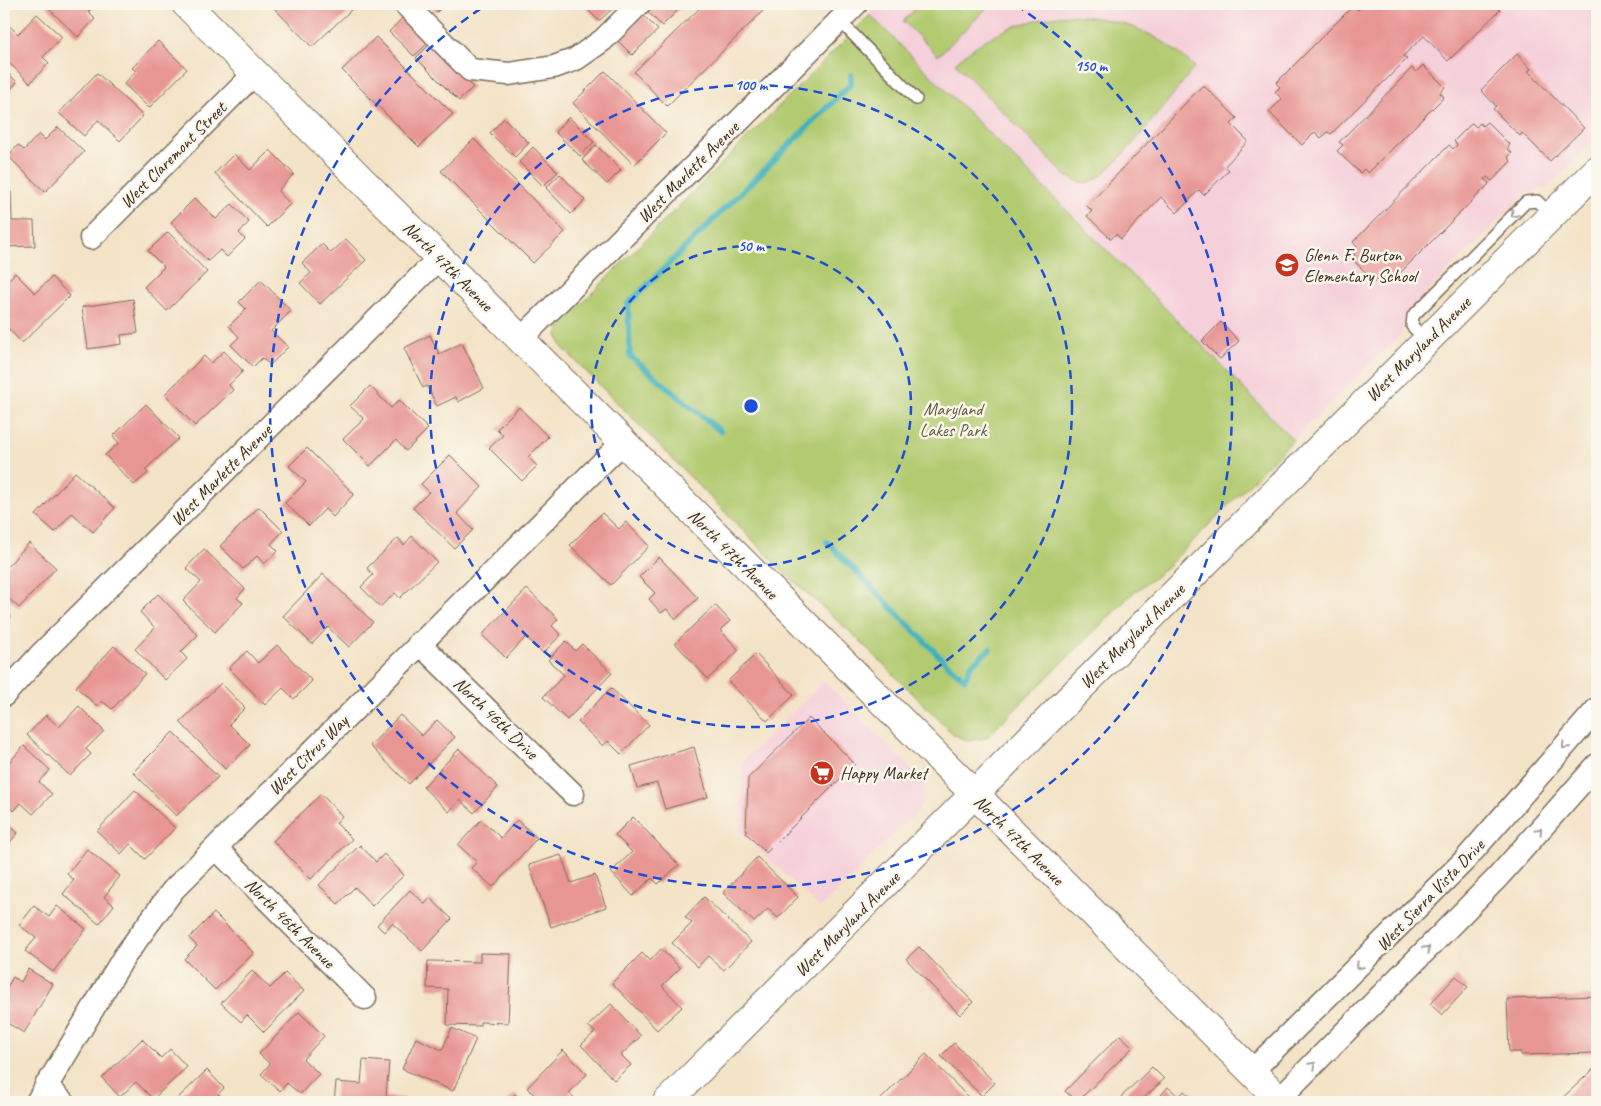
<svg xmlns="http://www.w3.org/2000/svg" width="1601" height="1106" font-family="Caveat,sans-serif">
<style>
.built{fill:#f5cfda}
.green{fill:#b2cb71;stroke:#767a48}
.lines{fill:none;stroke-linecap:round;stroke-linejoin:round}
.stream{stroke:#40b1b8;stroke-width:6}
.building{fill:#e89694}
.service-casing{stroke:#7b6b59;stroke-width:14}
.minor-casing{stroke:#7b6b59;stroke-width:25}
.tertiary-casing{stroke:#7b6b59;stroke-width:30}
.service{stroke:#fff;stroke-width:11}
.minor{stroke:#fff;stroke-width:22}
.tertiary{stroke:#fff;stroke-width:28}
.oneway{stroke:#a79f9a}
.ring{fill:none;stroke:#1d4ed8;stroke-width:2.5;stroke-dasharray:9 6}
.labels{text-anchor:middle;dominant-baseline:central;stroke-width:5;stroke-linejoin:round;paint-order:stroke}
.street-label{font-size:18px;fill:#3b2a1e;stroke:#fbf7ec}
.poi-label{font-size:18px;fill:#3b2a1e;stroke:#fbf7ec;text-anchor:start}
.park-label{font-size:18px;fill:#5f5a37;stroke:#fbf7ec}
.centre{fill:#1d4ed8;stroke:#fbf7ec;stroke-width:2.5}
.ring-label{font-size:15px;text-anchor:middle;font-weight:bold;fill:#1d4ed8;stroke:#fbf7ec;stroke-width:5;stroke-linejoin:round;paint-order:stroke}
</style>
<rect width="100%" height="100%" fill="#fbf7ec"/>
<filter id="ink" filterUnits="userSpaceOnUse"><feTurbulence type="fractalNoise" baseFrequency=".02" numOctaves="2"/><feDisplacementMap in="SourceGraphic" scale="10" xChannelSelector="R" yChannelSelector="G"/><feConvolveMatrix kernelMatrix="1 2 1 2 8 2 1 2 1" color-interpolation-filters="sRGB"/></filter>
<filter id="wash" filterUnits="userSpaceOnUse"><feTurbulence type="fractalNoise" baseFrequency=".0096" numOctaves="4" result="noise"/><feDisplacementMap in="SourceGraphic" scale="20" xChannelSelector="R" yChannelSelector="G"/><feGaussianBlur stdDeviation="1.12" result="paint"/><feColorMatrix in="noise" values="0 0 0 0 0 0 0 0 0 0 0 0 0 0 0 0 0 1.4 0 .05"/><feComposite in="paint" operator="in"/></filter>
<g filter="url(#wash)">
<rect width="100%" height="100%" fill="#f3e3c7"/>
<!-- built -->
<path class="built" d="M882 4H1597V138L1547 188 1525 194 1406 313 1402 333 1293 440 1201 344 870 15Z
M824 681 918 776 923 784 924 798 919 809 820 908 740 832 743 761Z"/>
<!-- green -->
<path class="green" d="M921 4H991L938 56 903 21Z
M870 15 1201 344 1293 440 1163 571 1133 593 986 738 968 741 953 734 859 640 788 576 562 347 557 335 562 323Z
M1070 15C1123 19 1156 31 1195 67 1177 88 1112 177 1089 182 1079 184 1072 179 1064 174L955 63C987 33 1027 18 1070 15Z"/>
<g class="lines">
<!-- stream -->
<path class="stream" d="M720 431 630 356 628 304 851 84V75
M827 542 946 663 965 679 971 665 990 649"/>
</g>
<g id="blocks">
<!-- building -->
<path class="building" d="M49 4H96L88 12 95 19 78 37 46 6Z
M270 4H345L351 10 312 47Z
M428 4H445L437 12Z
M588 4H617L599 21 585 7Z
M656 4H684L662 26 648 12Z
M704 4H758L764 10 667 106 634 72Z
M1364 4H1499L1496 6 1500 10 1448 61 1424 36 1403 56 1407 59 1331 134 1328 132 1321 138 1315 132 1302 145 1269 112 1282 99 1275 92 1280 87 1276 83 1353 6 1358 10Z
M37 14 62 37 43 57 49 63 30 83 4 58V21L18 34Z
M643 15 658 30 632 55 618 41Z
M403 17 429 42 414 56 389 32Z
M376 37 453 114 419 147 342 70Z
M158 41 187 69 149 108 124 84 136 71 132 68Z
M430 44 473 87 459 101 416 58Z
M1517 54 1531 69 1528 71 1584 128 1550 161 1522 133 1520 136 1493 109 1496 106 1481 90Z
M1423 65 1445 87 1440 93 1444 97 1368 173 1364 169 1360 173 1337 151 1343 145 1339 142 1412 68 1416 72Z
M4 69 17 82 4 97Z
M605 71 666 133 634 165 573 103Z
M97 73 143 116 120 141 98 120 84 136 59 113Z
M1203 85 1237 118 1231 124 1248 141 1225 166 1229 170 1204 195 1199 190 1177 213 1161 197 1121 239 1116 234 1111 239 1087 216 1092 211 1087 206Z
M569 117 594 142 580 156 555 132Z
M504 118 529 143 515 157 490 133Z
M1487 122 1510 145 1507 149 1512 153 1508 157 1511 161 1492 181 1487 177 1485 179 1489 184 1392 281 1388 278 1384 282 1379 278 1375 282 1352 259 1355 255 1352 252 1357 247 1353 242 1449 145 1453 149 1457 145 1454 141 1472 123 1476 127 1480 123 1482 126Z
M58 127 84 152 45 192 8 156 18 145 24 150 39 134 45 140Z
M474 139 565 232 533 263 441 171Z
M596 145 621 170 607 184 582 160Z
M533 147 558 172 543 186 519 162Z
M270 150 294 174 278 191 290 204 267 227 215 173 234 154 250 170Z
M560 174 585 200 571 214 546 188Z
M4 192H11L12 221H34L35 246 4 247Z
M195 198 216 219 232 204 249 222 239 233 245 239 227 257 220 250 208 261 171 222Z
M168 232 207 272 167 311 144 287 164 267 148 251Z
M346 239 366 260 320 304 300 283 311 273 302 263 322 244 331 253Z
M15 273 35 293 52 277 70 296 22 343 4 324V320L9 315 4 309V285Z
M261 280 291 311 271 331 288 347 270 365 262 358 253 367 231 345 239 337 229 326 246 309 239 302Z
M133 299 138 333 121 335 122 344 88 349 82 307Z
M1221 322 1239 341 1220 359 1202 341Z
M430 335 439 354 462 343 484 388 458 402 456 397 437 406 427 386 423 388 404 348Z
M224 351 243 371 229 385 233 390 195 426 165 394 204 356 211 363Z
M370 386 391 408 399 400 428 429 406 451 396 440 370 466 343 439 364 419 350 406Z
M146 404 179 438 145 470 148 473 134 485 105 455 119 443 113 436Z
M519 407 548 437 528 457 537 466 522 481 489 448 503 435 497 429Z
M307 448 354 494 333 517 325 509 309 526 285 503 306 482 289 466Z
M450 455 482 487 457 513 473 530 454 548 413 508 429 492 421 484Z
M75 472 115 508 93 532 72 513 55 532 36 515Z
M259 507 283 531 271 544 278 551 264 564 257 556 243 569 220 546Z
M602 513 619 529 626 522 649 546 611 585 570 545Z
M412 536 437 562 400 598 395 593 380 607 361 587 373 575 367 568 398 538 404 545Z
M29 543 56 568 19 608 4 594V570Z
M204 549 245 589 237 598 243 603 215 632 183 601 201 582 186 568Z
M659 557 698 598 676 619 667 609 661 613 649 599 655 593 639 577Z
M323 574 373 622 349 647 328 627 312 644 283 616Z
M527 589 558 619 552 626 561 635 543 653 526 637 506 658 482 635Z
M158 594 198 635 181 652 187 659 165 680 135 649 155 628 140 612Z
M715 605 730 621 720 630 739 650 708 679 675 643Z
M4 609 11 616 4 624Z
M566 641 575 651 582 644 612 673 567 720 543 697 564 675 548 660Z
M277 645 312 681 294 699 283 688 265 705 229 668 247 651 258 663Z
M114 646 145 674 112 709 102 701 97 706 76 687Z
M756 654 794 695 767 721 728 681Z
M221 683 245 708 229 724 250 745 225 769 180 722Z
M611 688 649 725 621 754 608 741 603 746 578 722Z
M79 706 104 731 86 749 91 754 70 776 27 735 46 715 59 727Z
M400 715 422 736 437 720 455 737 409 784 370 746Z
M809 718 855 764 766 853 746 833 748 778Z
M173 732 218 777 176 816 133 772Z
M24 746 50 770 39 782 52 794 33 814 21 803 14 811 4 801V768Z
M694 747 708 797 665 809 657 783 637 788 631 766Z
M459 749 498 787 474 813 460 800 449 812 423 787Z
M135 790 175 828 145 859 130 844 121 854 97 831Z
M321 794 342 816 336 823 352 839 311 879 273 841Z
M633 817 679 865 658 884 652 878 633 896 611 872 632 852 615 835Z
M4 820 18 833 4 849Z
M481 820 501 838 517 820 537 838 493 887 471 868 477 862 458 845Z
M360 845 376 862 384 854 404 875 372 906 355 887 338 904 319 885Z
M87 849 120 876 104 897 114 905 99 924 63 894 74 880 67 874Z
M561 855 571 883 595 875 606 907 551 927 529 865Z
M757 857 798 897 778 918 768 909 754 922 723 893Z
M410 890 425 904 430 898 452 919 422 951 392 923 384 932 377 925Z
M704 897 751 942 724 970 708 956 698 967 672 943 692 923 685 917Z
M34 906 49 917 57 906 86 929 53 972 25 951 36 938 19 925Z
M214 913 254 953 215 990 184 959 197 946 189 938Z
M919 947 973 1002 960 1015 906 959Z
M661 949 680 968 662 986 682 1007 657 1030 612 983 642 953 650 961Z
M480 953 511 954 508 1023 480 1022V1026L447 1025 448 989 427 988 428 961 480 962Z
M28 969 53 984 24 1033 4 1021V1010L7 1005 4 1003V993L13 977 21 982Z
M252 971 270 988 285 973 304 991 264 1032 247 1015 241 1022 221 1003Z
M1456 976 1468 987 1442 1015 1430 1004Z
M1597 996V1053L1521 1055V1052H1509L1507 999Z
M611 1004 641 1036 621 1055 631 1065 614 1080 581 1045 595 1032 588 1026Z
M299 1012 324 1036 303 1059 319 1074 300 1094 287 1083 280 1091 261 1074 270 1064 259 1054Z
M452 1028 476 1039 453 1091 402 1069 416 1038 442 1050Z
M1120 1035 1133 1047 1077 1102 1065 1091Z
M142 1039 161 1058 170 1049 187 1067 153 1099 136 1082 120 1097 102 1078Z
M954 1043 995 1083 982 1096 941 1056Z
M563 1050 587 1074 569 1093 579 1102H542L527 1088Z
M926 1054 969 1098 965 1102H878Z
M363 1060 389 1062 386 1097 405 1098V1102H334L336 1082 361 1084Z
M1597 1066V1102H1558Z
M1152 1067 1164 1079 1140 1102H1116Z
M4 1068 10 1073 4 1082Z
M207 1070 224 1088 218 1094 226 1102H178L176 1100Z
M1168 1087 1179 1097 1184 1091 1197 1102H1155Z
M515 1094 523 1102H506Z"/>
</g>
</g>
<g filter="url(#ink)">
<use href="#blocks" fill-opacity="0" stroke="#7b6b59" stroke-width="1"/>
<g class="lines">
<defs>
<path id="service" d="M839 20 916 99
M1427 341 1412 326 1413 316 1526 202 1537 201 1552 216"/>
<path id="minor" d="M405 4 470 70 509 74 554 67 576 59 603 40 639 4
M91 238 255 73
M521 339 856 4
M419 643 573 794
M4 695 43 652 440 257
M216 848 365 998
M1252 1071 1465 860 1597 709
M46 1085 63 1102
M1279 1099 1498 877 1597 765
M37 1102 124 957 173 890 622 443"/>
<path id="tertiary" d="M186 4 1282 1102
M667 1102 1597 170"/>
</defs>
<!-- service casing -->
<use href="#service" class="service-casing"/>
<!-- minor casing -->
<use href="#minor" class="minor-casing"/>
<!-- tertiary casing -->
<use href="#tertiary" class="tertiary-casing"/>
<!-- service -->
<use href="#service" class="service"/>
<!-- minor -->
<use href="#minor" class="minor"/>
<!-- tertiary -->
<use href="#tertiary" class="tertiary"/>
</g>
<!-- one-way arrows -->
<defs><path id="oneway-chevron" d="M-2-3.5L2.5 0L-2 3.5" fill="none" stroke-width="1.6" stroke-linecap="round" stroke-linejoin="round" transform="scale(1.25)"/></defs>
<g class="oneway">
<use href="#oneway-chevron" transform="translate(1514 214) rotate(135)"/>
<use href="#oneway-chevron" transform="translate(1565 746) rotate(131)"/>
<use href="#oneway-chevron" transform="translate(1539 831) rotate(-47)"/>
<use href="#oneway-chevron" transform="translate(1427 949) rotate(-46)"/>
<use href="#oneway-chevron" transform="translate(1359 966) rotate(135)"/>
<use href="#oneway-chevron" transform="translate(1313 1065) rotate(-46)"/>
</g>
</g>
<!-- distance rings -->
<g class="ring">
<circle cx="751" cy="406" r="160"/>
<circle cx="751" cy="406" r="321"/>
<path d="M1016 5A481 481 0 1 1 486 5"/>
</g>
<!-- icons -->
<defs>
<symbol id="school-disc" viewBox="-11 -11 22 22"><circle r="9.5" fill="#c8321e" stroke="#fbf7ec"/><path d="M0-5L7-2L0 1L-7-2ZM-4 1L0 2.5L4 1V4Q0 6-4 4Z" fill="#fff"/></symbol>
<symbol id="supermarket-disc" viewBox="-11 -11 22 22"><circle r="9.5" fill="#c8321e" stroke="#fbf7ec"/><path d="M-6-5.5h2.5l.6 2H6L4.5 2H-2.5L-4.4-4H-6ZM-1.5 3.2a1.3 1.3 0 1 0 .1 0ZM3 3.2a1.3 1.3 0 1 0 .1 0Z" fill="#fff"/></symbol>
</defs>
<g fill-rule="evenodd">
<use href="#school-disc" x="1273" y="251" width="28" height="28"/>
<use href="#supermarket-disc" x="808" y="759" width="28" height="28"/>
</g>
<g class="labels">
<!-- street labels -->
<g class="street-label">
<text transform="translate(173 155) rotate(-45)">West Claremont Street</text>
<text transform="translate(688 172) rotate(-45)">West Marlette Avenue</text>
<text transform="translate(448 266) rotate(45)">North 47th Avenue</text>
<text transform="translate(1418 349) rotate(-45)">West Maryland Avenue</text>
<text transform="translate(221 475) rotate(-45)">West Marlette Avenue</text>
<text transform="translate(733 554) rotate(45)">North 47th Avenue</text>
<text transform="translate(1132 636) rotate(-45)">West Maryland Avenue</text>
<text transform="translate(496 718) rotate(44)">North 46th Drive</text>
<text transform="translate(308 755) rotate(-45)">West Citrus Way</text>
<text transform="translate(1019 840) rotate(45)">North 47th Avenue</text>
<text transform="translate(1430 895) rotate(-46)">West Sierra Vista Drive</text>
<text transform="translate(290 923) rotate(45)">North 46th Avenue</text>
<text transform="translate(847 924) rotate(-45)">West Maryland Avenue</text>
</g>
<!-- poi labels -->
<g class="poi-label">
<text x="1304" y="255">Glenn F. Burton<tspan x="1304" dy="21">Elementary School</tspan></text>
<text x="840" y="773">Happy Market</text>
</g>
<!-- park labels -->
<g class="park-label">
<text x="953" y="409">Maryland<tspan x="953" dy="21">Lakes Park</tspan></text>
</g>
</g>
<circle cx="751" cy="406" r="8" class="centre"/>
<g class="ring-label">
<text x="1091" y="71">150 m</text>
<text x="751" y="90">100 m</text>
<text x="751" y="251">50 m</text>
</g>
<!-- margin -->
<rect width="1601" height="1106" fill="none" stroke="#fbf7ec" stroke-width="20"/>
</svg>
